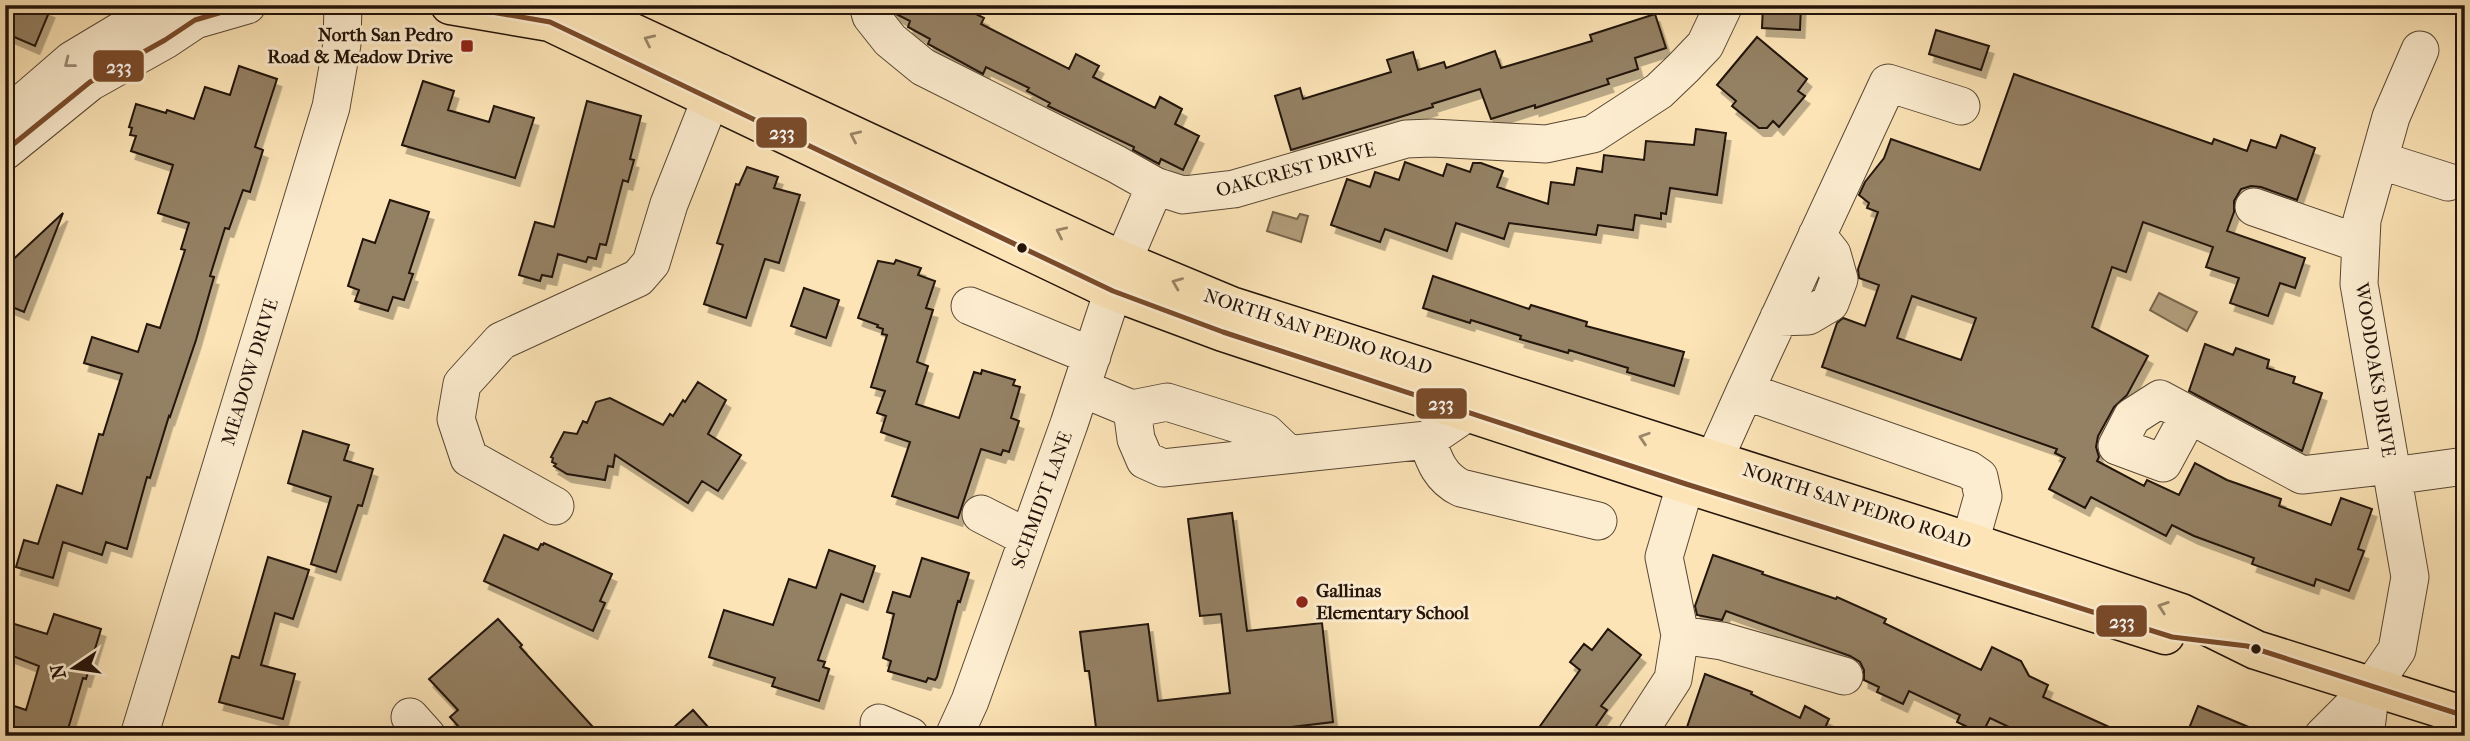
<svg xmlns="http://www.w3.org/2000/svg" width="2470" height="741" font-family="'IM FELL French Canon',serif">
<style>
.water{fill:#b29d7b;stroke:#79664d;stroke-width:2}
.building{fill:#948063;stroke:#231309;stroke-width:2;fill-rule:evenodd;filter:url(#shadow)}
.lines{fill:none;stroke-linecap:round;stroke-linejoin:round}
.minor-casing{stroke:#594734;stroke-width:39}
.major-casing{stroke:#231309;stroke-width:41}
.minor{stroke:#fdedd0;stroke-width:37}
.major{stroke:#fce4b6;stroke-width:38}
.bus-1-casing{stroke:#fdedd0;stroke-width:10}
.bus-1{stroke:#7a4b2a;stroke-width:5}
.oneway{stroke:#9a8668}
.oneway2{stroke:#9b8b76}
.poi-dot{fill:#8f2418;stroke:#fdedd0;stroke-width:2.5}
.bus-dot{fill:#231309;stroke:#fdedd0;stroke-width:2.5}
.labels{text-anchor:middle;dominant-baseline:central;stroke-width:6;stroke-linejoin:round;paint-order:stroke}
.poi-label{font-size:19px;font-weight:bold;fill:#231309;stroke:#fdedd0;text-anchor:end}
.street-label{font-size:19px;fill:#231309;stroke:#fdedd0}
.line-badge{stroke:#fdedd0;stroke-width:2.5}
.badge-label{font-size:19px;text-anchor:middle;font-weight:bold;fill:#fff}
</style>
<defs>
<filter id="shadow"><feDropShadow dx="4.5" dy="8" stdDeviation="0" flood-color="#0004"/></filter>
</defs>
<rect width="100%" height="100%" fill="#fce4b6"/>
<filter id="stains"><feTurbulence type="fractalNoise" baseFrequency=".00286" numOctaves="4"/><feColorMatrix values="0 0 0 0 .2 0 0 0 0 .09 0 0 0 0 .02 0 0 0 .5 -.17"/></filter>
<radialGradient id="worn" r=".72"><stop offset=".6" stop-color="#630" stop-opacity="0"/><stop offset="1" stop-color="#630" stop-opacity=".3"/></radialGradient>
<!-- water -->
<path class="water" d="M1273 212 1297 219 1300 214 1308 216 1301 242 1267 231Z
M2159 293 2197 312 2187 331 2150 310Z"/>
<!-- building -->
<path class="building" d="M5 5H38L50 10 35 46 5 33Z
M890 5H958L984 18 981 24 1069 69 1076 54 1099 66 1093 77 1155 108 1160 97 1182 109 1175 124 1199 136 1183 170 1161 159 1159 164 1133 150 1134 147 1048 106 1050 103 1027 91 1029 88 986 67 983 74 930 45 928 44 930 39 908 27 910 21 896 14Z
M1763 5H1801L1800 30 1762 28Z
M1655 14 1666 48 1635 58 1638 69 1607 79 1609 84 1535 108V105L1491 119 1480 89 1432 104 1433 107 1291 150 1275 96 1300 88 1303 99 1391 72 1387 60 1413 52 1418 70 1444 62 1446 68 1495 51 1501 68 1592 41 1590 35Z
M1936 30 1989 46 1981 70 1929 54Z
M1757 37 1807 79 1798 91 1805 96 1779 127 1773 121 1767 128H1759L1732 106 1736 101 1717 85Z
M239 66 277 79 255 147 263 150 250 192 243 190 229 229 225 228 210 276 214 277 196 340 170 417 169 416 150 478 147 477 127 549 106 542 102 555 63 542 53 578 16 567 24 540 38 544 57 485 82 494 99 434 103 435 122 374 84 363 92 337 138 352 147 324 160 328 185 250 181 249 189 223 158 213 173 165 131 151 136 136 130 135 132 128 129 127 136 104 166 113 167 110 194 119 205 87 230 95Z
M2014 74 2212 144 2214 139 2247 151 2251 140 2276 148 2281 135 2315 148 2297 200 2261 187 2251 186 2241 189 2234 201V212L2227 231 2305 258 2295 288 2280 283 2268 316 2230 303 2239 278 2206 267 2213 247 2143 222 2126 272 2112 267 2092 327 2148 356 2127 395 2114 407 2098 436 2096 447 2099 457 2097 461 2144 486 2147 480 2179 495 2195 463 2227 480 2281 499 2279 506 2331 525 2341 498 2372 509 2358 549 2364 551 2349 591 2316 579 2314 586 2252 564 2254 558 2194 536 2172 525 2166 536 2091 497 2085 508 2049 489 2065 458 2055 453 2057 449 1822 367 1837 323 1843 318 1865 326 1879 285 1859 278 1858 269 1878 212 1867 208 1869 203 1859 195 1865 182 1884 158 1891 139 1980 170ZM1912 296 1976 318 1961 360 1897 338Z
M423 81 454 91 448 110 489 122 494 106 534 118 515 178 402 145Z
M587 101 641 116 630 159 634 160 628 182 623 180 606 245 600 244 596 259 588 257 586 262 558 254 552 277 542 275 540 281 519 275 535 222 554 227Z
M1696 129 1726 133 1717 195 1670 188 1666 214 1661 213V219L1635 215 1633 230 1598 225 1596 235 1509 223 1504 239 1456 223 1447 251 1385 229 1380 242 1331 225 1347 179 1370 187 1375 172 1399 180 1405 162 1443 176 1447 164 1470 172 1473 163H1481L1503 171 1497 187 1548 204 1551 182 1574 185 1577 168 1602 172 1604 155 1644 160 1646 141 1694 145Z
M747 167 778 177 774 188 800 195 779 263 765 259 746 318 704 304 723 245 717 243 736 184 739 185Z
M390 200 429 212 409 273 413 274 404 300 393 297 388 311 355 301 359 290 348 286 363 239 375 243Z
M63 213 24 312 5 304V267Z
M896 260 921 268 918 275 935 281 926 308 933 310 917 362 928 366 916 404 959 418 974 372 981 374 982 370 1015 380 1013 385 1020 387 1011 418 1019 421 1009 452 1003 450 1001 455 981 449 958 518 892 496 910 442 881 432 886 416 877 413 885 391 871 387 887 335 882 334 883 329 877 327 878 325 858 318 878 261 894 264Z
M1433 276 1529 309 1531 305 1587 322 1586 326 1684 352 1674 386 1627 372 1628 368 1569 350 1568 353 1520 339 1521 336 1471 320 1470 323 1423 308Z
M804 288 839 300 826 338 791 326Z
M2205 344 2233 355 2236 348 2269 360 2267 368 2295 377 2293 383 2322 393 2302 451 2189 391Z
M698 382 726 400 708 434 741 455 718 491 702 481 688 503 615 455 613 467 608 466 605 480 567 474 554 466 556 464 552 462 553 458 551 457 564 432 577 434 583 421 587 423 596 402 610 398 663 425 670 414 673 416 683 400 685 402Z
M303 431 349 445 344 460 373 469 362 506 358 505 336 572 311 564 331 497 288 483Z
M1232 513 1247 631 1322 623 1333 722 1215 736H1097L1089 671H1085L1080 632 1148 624 1158 701 1230 693 1221 614 1200 616 1188 519Z
M504 535 538 550 541 544 543 545 544 543 612 574 600 601 605 603 593 631 484 581Z
M829 550 875 566 863 602 841 594 818 660 825 662 823 667 829 669 819 701 772 686 775 678 709 657 724 610 773 625 789 579 816 588Z
M1713 555 1763 572 1762 574 1836 599 1837 597 1886 619 1884 623 1981 670 1992 647 2021 661 2029 676 2048 685 2043 697 2129 736H2028L1990 718 1982 734 1957 722 1960 715 1909 691 1903 704 1877 692 1879 687 1864 680V670L1860 662 1850 656 1726 611 1722 620 1697 615 1695 606Z
M268 557 309 570 293 619 275 613 261 665 295 674 283 719 219 702 232 656 239 658Z
M922 558 969 573 960 602 958 601 937 677 935 680 928 678 926 682 888 671 891 661 883 658 894 614 887 612 893 592 910 597Z
M54 614 101 629 86 679 83 678 66 736H18L20 729 5 724V703L26 710 39 666 5 653V621L47 634Z
M498 619 522 645 520 647 592 726 582 736H467L450 717 458 710 429 679Z
M1608 629 1641 655 1601 706 1607 710 1589 736H1533L1580 670 1570 662 1584 644 1592 650Z
M1705 674 1752 692 1751 694 1800 718 1805 706 1829 719 1824 730 1837 736H1684Z
M2198 706 2268 735V736H2186Z
M693 710 716 736H664Z"/>
<g class="lines">
<defs>
<path id="minor" d="M868 5 871 16 890 40 923 67 1116 164 1155 186 1183 195 1234 189 1406 139 1432 138 1546 144 1593 134 1659 91 1683 68 1705 45 1724 5
M5 118 72 60 132 24 171 5
M5 151 90 82 165 40 195 20 247 5
M2379 160 2448 182
M2254 207 2361 244
M970 306 1092 356
M1779 317 1808 316 1830 303 1839 279 1832 254 1817 235
M1081 388 1132 409 1136 439 1145 460 1163 468 1427 440 1468 412
M1745 391 1888 83 1961 106
M1132 409 1167 402 1266 433 1287 453
M2189 415 2163 463 2117 446 2132 417 2160 399 2302 475 2390 465
M1427 440C1434 460 1440 478 1461 488L1598 521
M1714 460 1745 391 1969 470 1979 477 1983 496 1970 542
M2392 476 2465 466
M555 506 469 458 456 419 462 384 501 341 638 278 651 263 669 204 721 73
M981 514 1028 538
M1680 635 1722 641 1844 676
M410 717 427 736
M879 723 910 736
M139 736 331 107 342 44 343 5
M954 736 970 701 1069 424 1123 261 1155 186
M1636 736 1673 679 1680 635 1664 557 1694 455
M2323 736 2371 688 2397 650 2410 577 2359 284 2362 220 2391 117 2420 50
M2365 736 2371 688"/>
<path id="major" d="M450 5 550 22 1113 291 1223 332 1686 484 2165 635
M573 5 1123 261 1231 306 1970 542 2181 613 2256 650 2465 716"/>
</defs>
<!-- minor casing -->
<use href="#minor" class="minor-casing"/>
<!-- major casing -->
<use href="#major" class="major-casing"/>
<!-- minor -->
<use href="#minor" class="minor"/>
<!-- major -->
<use href="#major" class="major"/>
<defs>
<path id="bus-1" d="M451 5 550 22 1113 291 1223 332 1686 484 2172 637 2247 646 2465 716
M5 151 90 82 165 40 195 20 246 5"/>
</defs>
<!-- bus-1 casing -->
<use href="#bus-1" class="bus-1-casing"/>
<!-- bus-1 -->
<use href="#bus-1" class="bus-1"/>
</g>
<!-- one-way arrows -->
<defs><path id="oneway-chevron" d="M-2-3.5L2.5 0L-2 3.5" fill="none" stroke-width="1.6" stroke-linecap="round" stroke-linejoin="round" transform="scale(1.75)"/></defs>
<g class="oneway">
<use href="#oneway-chevron" transform="translate(649 40) rotate(-155)"/>
<use href="#oneway-chevron" transform="translate(855 136) rotate(-155)"/>
<use href="#oneway-chevron" transform="translate(1061 232) rotate(-155)"/>
<use href="#oneway-chevron" transform="translate(1177 283) rotate(-158)"/>
<use href="#oneway-chevron" transform="translate(1644 438) rotate(-162)"/>
<use href="#oneway-chevron" transform="translate(2163 607) rotate(-161)"/>
</g>
<use class="oneway2" href="#oneway-chevron" transform="translate(69 63) rotate(142)"/>
<!-- markers -->
<g class="poi-dot">
<rect x="460" y="39" width="14" height="14" rx="3.5"/>
<circle cx="1302" cy="602" r="7"/>
</g>
<g class="bus-dot">
<circle cx="1022" cy="248" r="6"/>
<circle cx="2256" cy="649" r="6"/>
</g>
<g class="labels">
<!-- poi labels -->
<g class="poi-label">
<text x="453" y="35">North San Pedro<tspan x="453" dy="22">Road &amp; Meadow Drive</tspan></text>
<text x="1316" y="591" text-anchor="start">Gallinas<tspan x="1316" dy="22">Elementary School</tspan></text>
</g>
<!-- street labels -->
<g class="street-label">
<text transform="translate(1296 170) rotate(-15)">OAKCREST DRIVE</text>
<text transform="translate(1318 332) rotate(18)">NORTH SAN PEDRO ROAD</text>
<text transform="translate(2375 370) rotate(81)">WOODOAKS DRIVE</text>
<text transform="translate(250 372) rotate(-73)">MEADOW DRIVE</text>
<text transform="translate(1042 500) rotate(-70)">SCHMIDT LANE</text>
<text transform="translate(1857 506) rotate(18)">NORTH SAN PEDRO ROAD</text>
</g>
</g>
<g class="line-badge">
<rect x="92" y="49" width="53" height="34" rx="7" fill="#7a4b2a"/>
<rect x="755" y="116" width="53" height="33" rx="7" fill="#7a4b2a"/>
<rect x="1415" y="387" width="53" height="33" rx="7" fill="#7a4b2a"/>
<rect x="2095" y="604" width="53" height="34" rx="7" fill="#7a4b2a"/>
</g>
<g class="badge-label">
<text x="119" y="73">233</text>
<text x="782" y="139">233</text>
<text x="1441" y="410">233</text>
<text x="2122" y="628">233</text>
</g>
<!-- margin -->
<rect width="2470" height="741" fill="none" stroke="#fce4b6" stroke-width="28"/>
<rect x="7" y="7" width="2456" height="727" fill="none" stroke="#231309" stroke-width="3.5"/>
<rect x="14" y="14" width="2442" height="713" fill="none" stroke="#231309" stroke-width="2"/>
<!-- north arrow -->
<g transform="translate(74 668) rotate(257)" stroke="#fdedd0" stroke-width="5" paint-order="stroke">
<path d="M0-5L12 26L0 18L-12 26Z" fill="#231309"/>
<text y="-10" font-size="19" font-weight="bold" text-anchor="middle" fill="#231309">N</text>
</g>
<rect width="100%" height="100%" filter="url(#stains)"/>
<rect width="100%" height="100%" fill="url(#worn)"/>
</svg>
